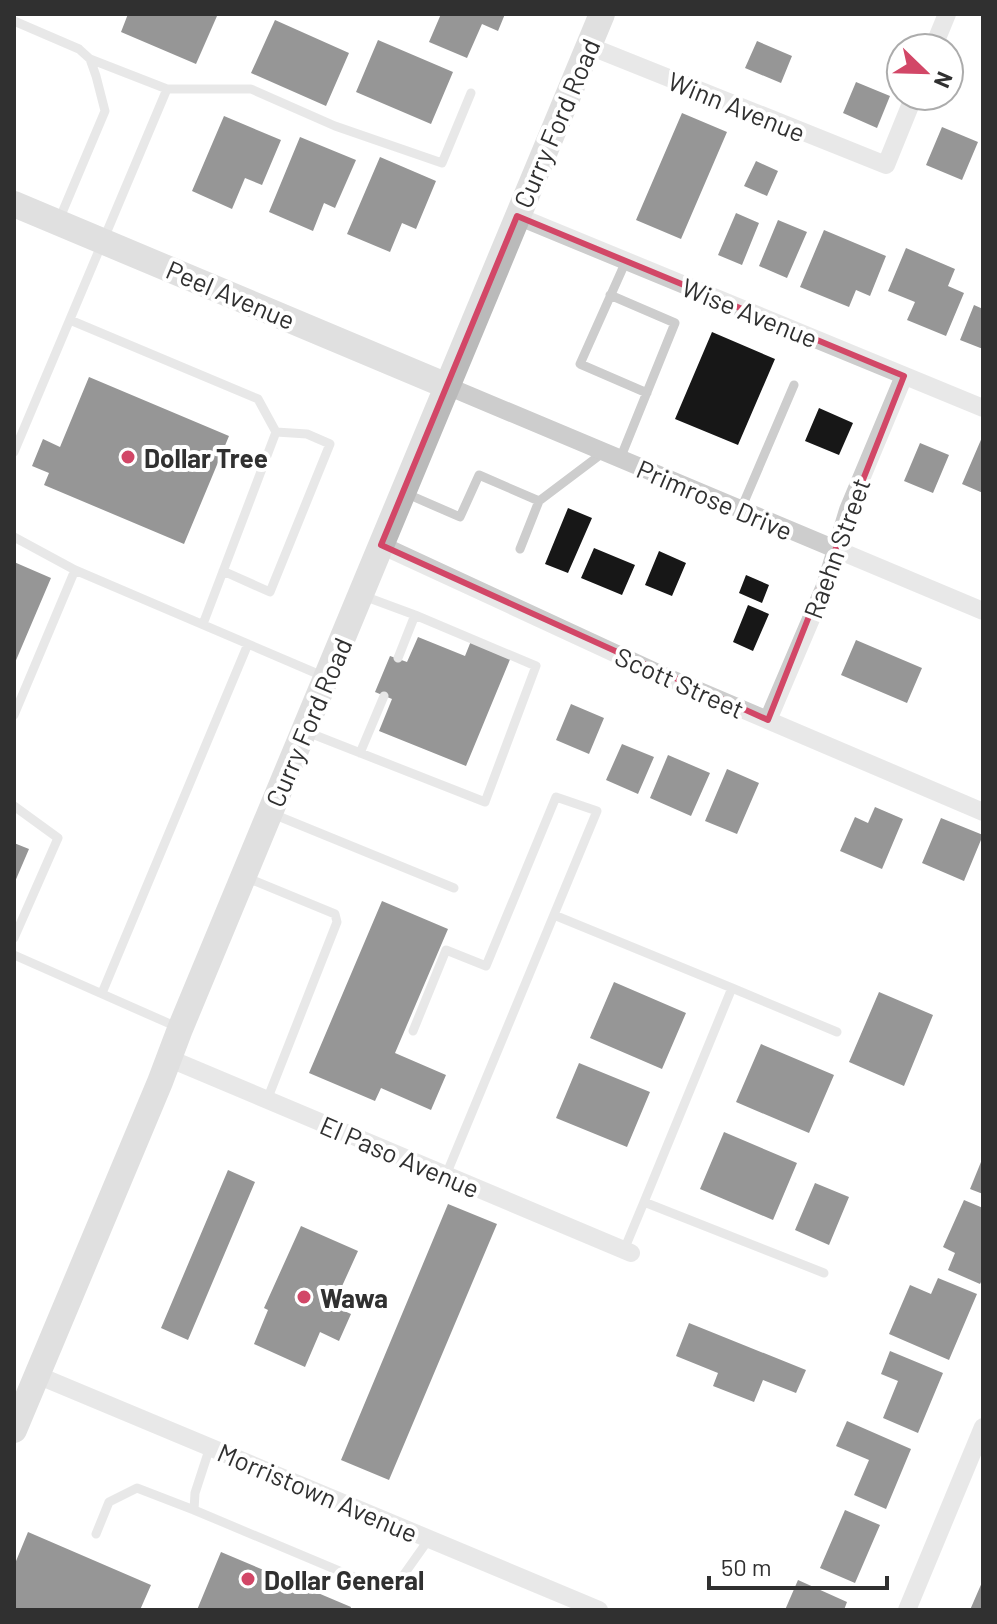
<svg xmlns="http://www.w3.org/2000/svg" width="997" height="1624" font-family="Barlow,sans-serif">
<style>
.building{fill:#171717}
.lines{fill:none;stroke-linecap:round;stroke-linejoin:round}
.lane{stroke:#cdcdcd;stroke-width:9}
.street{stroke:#cdcdcd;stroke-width:18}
.secondary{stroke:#bababa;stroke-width:26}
.marked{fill:none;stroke:#d24767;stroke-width:6;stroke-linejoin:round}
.poi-dot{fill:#d24767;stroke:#fff;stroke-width:3}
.labels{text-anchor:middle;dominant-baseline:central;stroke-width:8;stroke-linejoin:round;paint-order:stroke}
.street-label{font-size:26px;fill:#303030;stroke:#fff}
.poi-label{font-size:26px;font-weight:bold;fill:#303030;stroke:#fff;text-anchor:start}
</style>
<rect width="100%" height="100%" fill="#fff"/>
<!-- building -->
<path class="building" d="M128 14H212L217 16 196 64 121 32Z
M441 14H505L498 31 482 24 467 58 429 42Z
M275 20 349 53 326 106 251 73Z
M378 40 453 72 431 124 356 92Z
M757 41 792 56 781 83 745 68Z
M856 82 890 96 877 128 843 113Z
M682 113 727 132 681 239 636 220Z
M224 116 281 140 262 185 245 178 232 209 192 191Z
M942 127 978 142 962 180 926 165Z
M300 137 356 160 335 208 324 203 313 231 269 212Z
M380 157 436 181 416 229 402 223 390 252 347 234Z
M756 161 778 171 767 196 744 186Z
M736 213 759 223 742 265 718 255Z
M778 220 807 232 787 278 759 266Z
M824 230 886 256 870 296 856 290 849 307 800 287Z
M906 248 955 269 948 286 964 293 946 336 907 320 915 302 888 291Z
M974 305 983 309V349L960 340Z
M712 332 775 359 738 445 675 419Z
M89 377 229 436 184 544 44 485 49 473 32 466 43 439 60 447Z
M819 408 853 423 839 455 805 441Z
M983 435V493L962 484Z
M920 443 949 455 933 493 904 481Z
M568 508 592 518 568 573 545 564Z
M594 548 635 565 622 595 581 578Z
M659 551 686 563 672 596 645 585Z
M14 562 51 578 14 665Z
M746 575 769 585 762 603 739 593Z
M748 605 769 614 753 651 733 642Z
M418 637 465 656 471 641 511 657 466 766 379 731 392 699 375 692 390 656 407 662Z
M856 640 922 668 907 703 841 675Z
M571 704 604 718 589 754 556 740Z
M622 744 654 757 638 794 606 780Z
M668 755 710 773 691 816 650 798Z
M727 769 759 783 737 834 705 821Z
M875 807 903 819 882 869 840 851 855 817 868 823Z
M941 818 983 835 964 881 922 863Z
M14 843 29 849 14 884Z
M382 901 448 929 395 1053 446 1075 431 1110 381 1088 375 1101 309 1073Z
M614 982 686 1013 662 1069 590 1038Z
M879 992 933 1015 904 1086 849 1062Z
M761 1044 834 1075 809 1133 736 1102Z
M579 1063 650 1092 627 1147 556 1118Z
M724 1132 797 1163 773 1220 700 1189Z
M983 1157V1194L970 1189Z
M228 1170 255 1182 188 1340 161 1328Z
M815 1183 849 1197 829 1245 795 1230Z
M964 1200 983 1208V1278L980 1284 948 1270 955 1253 943 1247Z
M448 1204 497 1224 389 1480 341 1460Z
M301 1226 358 1251 333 1306 351 1314 339 1341 320 1332 305 1367 254 1344 268 1310 264 1308Z
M938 1278 977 1294 949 1360 889 1334 910 1285 931 1294Z
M689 1323 806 1370 796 1393 763 1380 754 1402 713 1386 718 1373 676 1356Z
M890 1351 943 1373 918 1433 883 1418 898 1381 881 1374Z
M847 1421 911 1449 886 1509 854 1495 869 1460 836 1446Z
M845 1510 880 1525 855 1583 820 1568Z
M28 1532 151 1585 140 1610H14V1566Z
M221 1552 351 1607 350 1610H197Z
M798 1580 847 1602 844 1610H785Z
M983 1580V1610H970Z"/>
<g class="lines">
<!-- lane -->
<path class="lane" d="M14 21 79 49 90 59 167 89H251L335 126 442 163 471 93
M59 220 105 111 96 76 90 59
M626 261 580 364 647 393
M610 295 675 323 620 459
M70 320 258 399 276 432 203 624
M14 452 167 89
M405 493 460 517 479 475 539 501 604 452
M741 509 794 385
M14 537 75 570 325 677
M520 549 539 501
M223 571 270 592 330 444 307 434 276 432
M398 658 415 615
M14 715 75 570
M307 732 485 802 536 666 415 615 361 595
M360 753 384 696
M14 806 58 838 14 938
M273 814 454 888
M245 877 335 914 337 922 267 1100
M554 915 732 988
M14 955 177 1027
M102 993 248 644
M413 1031 446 950 486 966 556 797 597 811 446 1175
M644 1202 732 988 837 1032
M624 1250 644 1202 824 1273
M210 1447 195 1493 194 1510 375 1586 400 1580 429 1539
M96 1534 109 1502 137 1488 194 1510"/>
<!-- street -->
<path class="street" d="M589 46 886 165 914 96
M933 48 947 14
M517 216 983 408
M447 386 983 611
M381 545 662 675 983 812
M768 720 825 586 848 510 904 376
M168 1058 631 1253
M37 1375 599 1610
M907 1610 983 1427"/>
<!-- secondary -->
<path class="secondary" d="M14 204 447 386
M14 1430 160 1082 180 1029 602 14"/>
</g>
<!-- marked area -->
<path d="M0 0H997V1624H0ZM517 216 904 376 768 720 381 545Z" fill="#fff" fill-opacity=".55" fill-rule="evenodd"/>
<path class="marked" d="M517 216 904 376 768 720 381 545Z"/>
<!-- markers -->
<g class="poi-dot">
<circle cx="128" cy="457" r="8"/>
<circle cx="304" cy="1297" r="8"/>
<circle cx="248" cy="1579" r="8"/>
</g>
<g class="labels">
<!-- street labels -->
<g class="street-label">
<text transform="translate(737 106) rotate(22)">Winn Avenue</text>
<text transform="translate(556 123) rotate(-67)">Curry Ford Road</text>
<text transform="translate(231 294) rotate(23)">Peel Avenue</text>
<text transform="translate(750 312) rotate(22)">Wise Avenue</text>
<text transform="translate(715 499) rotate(23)">Primrose Drive</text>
<text transform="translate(836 548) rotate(-70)">Raehn Street</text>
<text transform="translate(680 682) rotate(24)">Scott Street</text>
<text transform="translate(308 722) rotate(-67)">Curry Ford Road</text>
<text transform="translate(400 1156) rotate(23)">El Paso Avenue</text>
<text transform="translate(318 1492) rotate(23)">Morristown Avenue</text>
</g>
<!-- poi labels -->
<g class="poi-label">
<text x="144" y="457">Dollar Tree</text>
<text x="320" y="1297">Wawa</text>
<text x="264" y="1579">Dollar General</text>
</g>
</g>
<!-- border -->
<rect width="997" height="1624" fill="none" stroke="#303030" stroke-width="32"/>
<!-- north arrow -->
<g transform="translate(925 72) rotate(113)"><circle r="38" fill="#ffffff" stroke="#acacac" stroke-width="2"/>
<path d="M0-6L14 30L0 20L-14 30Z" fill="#d24767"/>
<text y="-12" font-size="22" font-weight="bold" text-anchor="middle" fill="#303030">N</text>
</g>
<!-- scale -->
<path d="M709 1576v12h178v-12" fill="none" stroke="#303030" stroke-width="4"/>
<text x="721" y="1576" font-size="24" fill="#303030" stroke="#ffffff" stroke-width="6" paint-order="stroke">50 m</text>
</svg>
